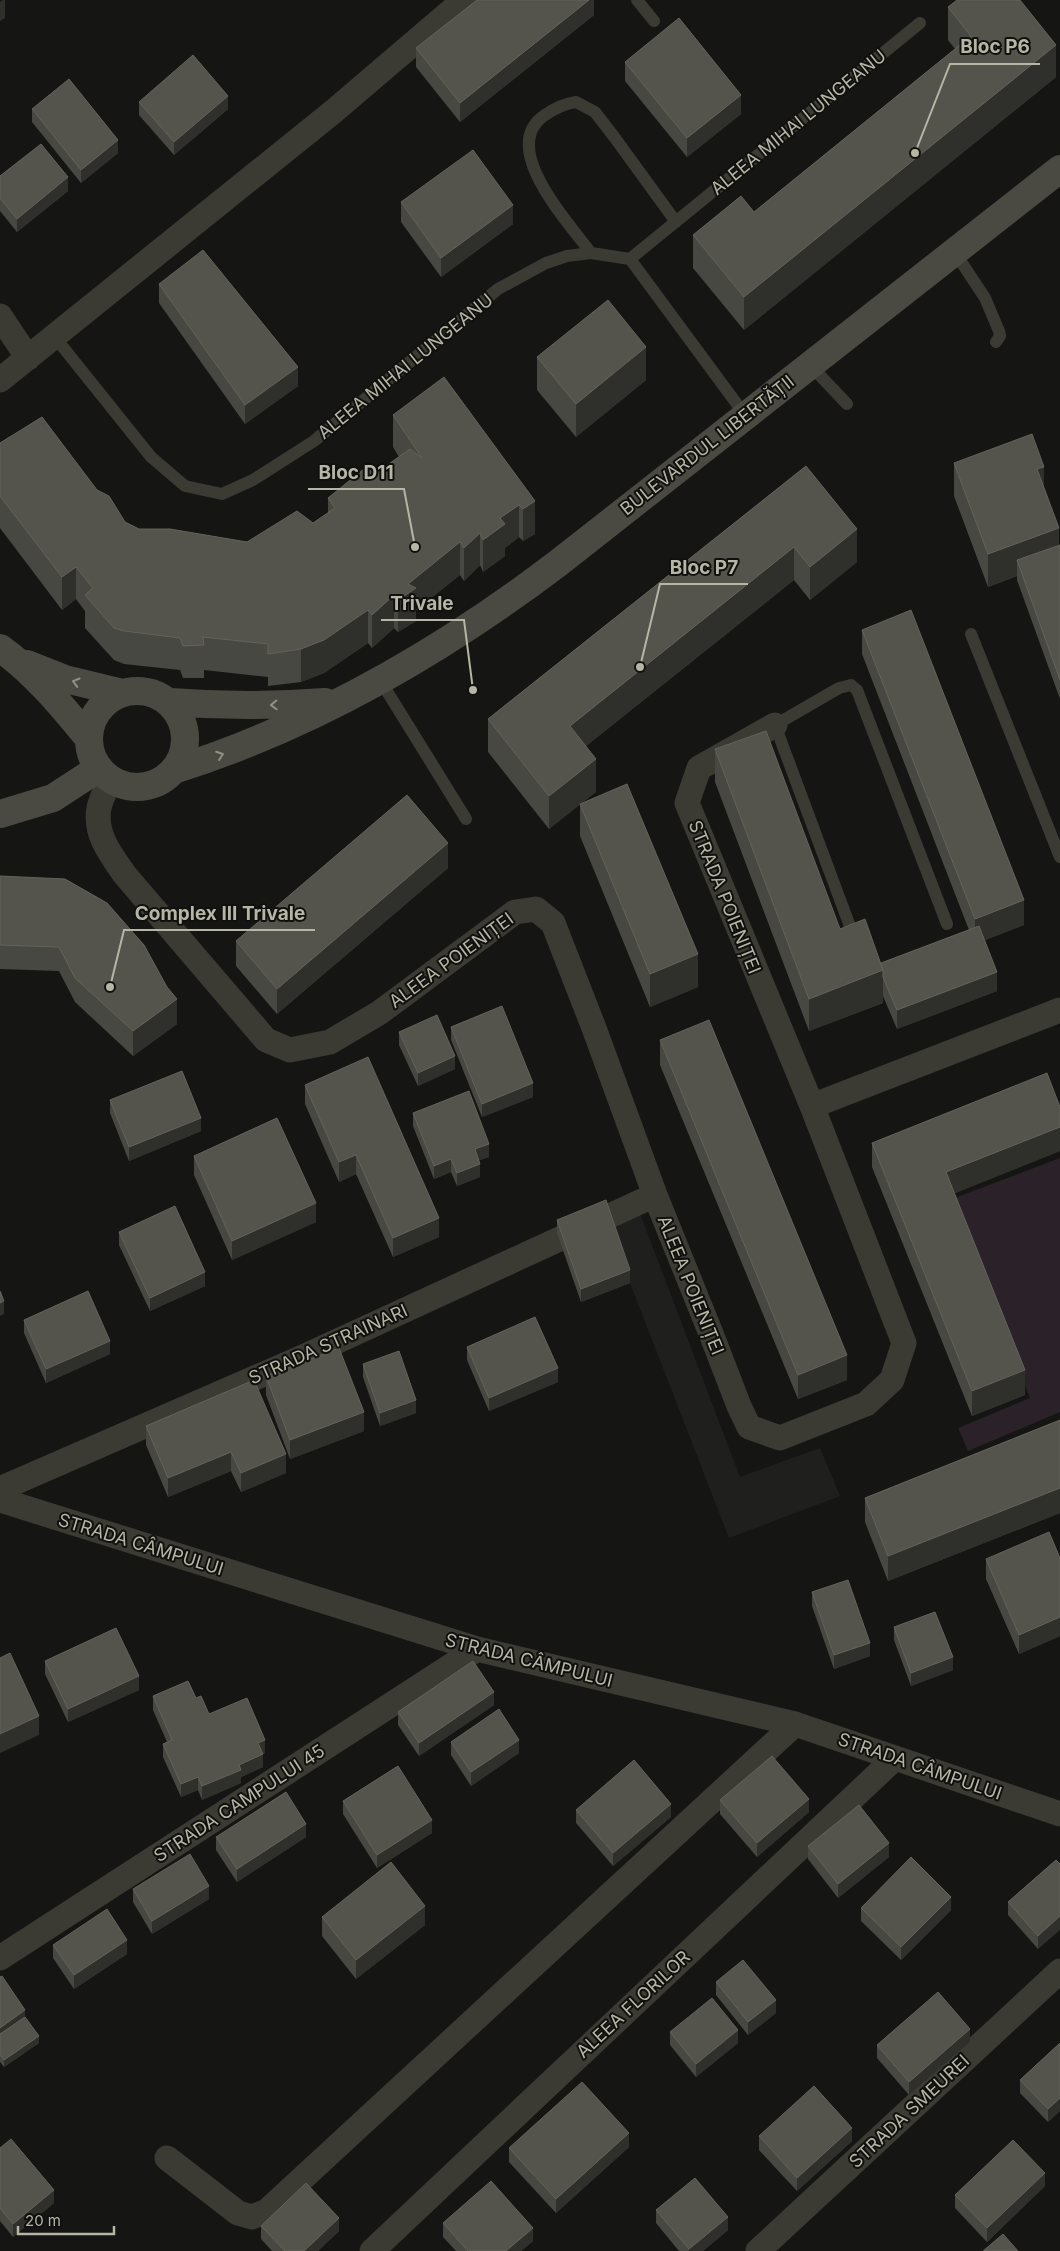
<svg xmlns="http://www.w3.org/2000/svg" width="1060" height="2251" font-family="Inter,sans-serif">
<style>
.built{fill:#1f201d}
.green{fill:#2b2128}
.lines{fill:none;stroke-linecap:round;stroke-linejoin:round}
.lane{stroke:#3b3b34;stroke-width:12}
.street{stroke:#3b3b34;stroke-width:25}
.secondary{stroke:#4b4a42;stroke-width:28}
.wall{fill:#484842}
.shaded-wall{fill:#2f2f2b}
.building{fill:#54544d;stroke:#64635a}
.oneway{stroke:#919082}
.labels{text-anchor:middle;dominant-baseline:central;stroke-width:4;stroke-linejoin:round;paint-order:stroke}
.street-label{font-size:18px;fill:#b7b5a4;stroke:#10110f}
.leader{fill:none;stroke:#b7b5a4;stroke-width:2}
.callout-dot{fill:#b7b5a4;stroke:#10110f;stroke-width:2}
.callout-label{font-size:19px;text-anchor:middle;font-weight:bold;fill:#b7b5a4;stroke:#10110f;stroke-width:4;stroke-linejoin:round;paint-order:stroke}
</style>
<rect width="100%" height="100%" fill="#151614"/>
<!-- built -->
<path class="built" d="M636 1203 740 1477 820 1448 840 1496 729 1538 630 1283 606 1214Z"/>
<!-- green -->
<path class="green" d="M1060 1158V1412L968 1451 958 1428 1030 1398 952 1199Z"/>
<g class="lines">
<!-- lane -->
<path class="lane" d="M637 0 654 21
M954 251 985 298 999 331 1000 336 996 342
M591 253C569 223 497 147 545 115 555 108 563 104 576 102L595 112 615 138 676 222
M630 259 920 23
M54 336 151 457 185 486 222 494 253 480 314 441 498 289 546 263 567 256 591 253 630 259 745 415
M810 365 847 404
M971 634 1060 857
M380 680 466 819
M854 937 775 725 839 688 851 685 857 690 947 924"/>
<!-- street -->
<path class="street" d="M0 316 28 358
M0 380 334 111 464 0
M111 779C107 788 101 798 99 808 94 834 111 855 125 875L266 1040 290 1050 330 1042 379 1013 515 912 536 909 553 923 594 1028 655 1195 712 1336 739 1406 749 1427 780 1438 866 1404 892 1380 904 1343 812 1106 687 803 699 768 775 725
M812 1106 1060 1010
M0 1489 303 1357 655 1195
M0 1500 477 1649 795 1724 1060 1814
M0 1958 477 1649
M167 2158 238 2213 252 2217 267 2211 795 1724
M372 2251 895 1758
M758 2251 1060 1971"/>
<!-- secondary -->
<path class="secondary" d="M0 648C35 673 62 706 89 739
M27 664 65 679 123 693
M89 739a48 48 0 1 1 96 0a48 48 0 1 1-96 0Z
M170 702C222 706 273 706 325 702
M174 770C313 726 441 652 557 564L1060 169
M0 814 53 798 99 768"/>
</g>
<!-- wall -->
<path class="wall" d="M594 0V15L460 122 416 67V48Z
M948 7 1056 77 744 330 693 268V235L754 212 955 49 948 40Z
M625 62 741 114 687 157 625 81Z
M139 102 228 109 174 155 139 115Z
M32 109 118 153 81 183 32 122Z
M0 176 68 191 17 232 0 211Z
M401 202 513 224 441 277 401 222Z
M159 284 298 386 245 424 159 303Z
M537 357 646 380 576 437 537 390Z
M393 415 535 501V534L523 541 519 537 505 548V556L483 572 480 565 464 581 460 575 416 610V621L398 632 394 628 372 648 368 643 324 673 301 682 268 686V677L204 670V678H183L180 670 124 664 114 660 85 628V611L76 599 62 610 0 528V443L97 490 125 522 139 529 247 542 313 523 328 513V498L376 473 399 457 393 447Z
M954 463 1044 488 1059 545H1060V699L1017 580V576L988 587 954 496Z
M806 466 857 562 810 600 794 580 586 746 596 792 581 803 698 987 650 1007 580 836V804L549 829 488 752V719Z
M862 630 1024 925 985 940 997 991 897 1029 883 996V1003L809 1031 715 782V749L840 929 881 963 969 930 862 654Z
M448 868 277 1014 236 966V941Z
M0 876 177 1024 133 1056 75 1002 59 971 0 969Z
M451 1027 533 1097 482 1117 451 1040Z
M399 1032 455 1069 418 1086 399 1045Z
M660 1040 847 1380 798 1399 660 1065Z
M305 1085 439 1237 393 1257 356 1174 339 1182 305 1104Z
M110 1100 201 1131 129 1161 110 1113Z
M1060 1107V1151L954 1193 1025 1395 972 1416 872 1167V1143Z
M413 1113 489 1157 479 1160 480 1177 457 1186 451 1172 434 1179 413 1126Z
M194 1156 316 1222 232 1260 194 1175Z
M557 1220 630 1283 581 1302 557 1233Z
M119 1232 205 1286 150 1311 119 1245Z
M24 1320 110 1354 46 1383 24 1333Z
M467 1347 558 1382 489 1411 467 1360Z
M363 1364 416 1413 380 1426 363 1377Z
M266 1376 364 1431 290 1459 266 1395Z
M254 1380 286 1473 241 1492 231 1471 168 1497 146 1445V1426Z
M1060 1420V1513L888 1581 865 1522V1498Z
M1060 1558V1636L1019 1654 986 1579V1559Z
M812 1592 870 1656 834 1669 812 1606Z
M894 1627 953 1670 911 1686 894 1640Z
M45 1661 139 1690 68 1722 45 1674Z
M153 1696 196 1698 209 1714 265 1753 263 1754V1767L241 1777V1783L202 1800 198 1790 181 1797 163 1757V1744L167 1742 153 1710Z
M494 1705 419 1756 398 1725V1712Z
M451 1742 519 1753 471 1786 451 1755Z
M720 1800 809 1812 757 1857 720 1814Z
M343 1801 432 1833 377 1868 343 1814Z
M576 1810 671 1817 613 1866 576 1823Z
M216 1837H306L237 1882 216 1850Z
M808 1846 889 1857 838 1898 808 1859Z
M1056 1860 1038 1949 1008 1915V1902Z
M133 1889 209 1899 152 1934 133 1902Z
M861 1908 951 1910 901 1960 861 1921Z
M322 1917 425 1925 356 1979 322 1936Z
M53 1945 127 1954 74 1989 53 1958Z
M0 1977 25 2017 39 2043 4 2067 0 2062Z
M716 1982 776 2013 748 2035 716 1995Z
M670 2032 738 2043 696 2077 670 2045Z
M970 2042 909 2095 877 2058V2045Z
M1060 2043V2111L1048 2122 1020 2093V2080Z
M759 2136 852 2141 797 2191 759 2150Z
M629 2147 556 2213 509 2162V2148Z
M0 2148 54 2203 13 2237 0 2221Z
M1045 2186 987 2242 955 2208V2195Z
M656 2210 728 2230 703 2251H679L656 2223Z
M443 2223 533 2241 521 2251H456L443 2237Z
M261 2226 339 2231 318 2251H272L261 2239Z"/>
<!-- shaded-wall -->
<path class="shaded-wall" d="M3 0H5V18L0 21V2Z
M589 0H594V15L460 122V103Z
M1056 45V77L744 330V297Z
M741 95V114L687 157V138Z
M228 96V109L174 155V142Z
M118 140V153L81 183V170Z
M68 177V191L17 232V219Z
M513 205V224L441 277V258Z
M646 347V380L576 437V404Z
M298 367V386L245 424V405Z
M1044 467V500L1037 469Z
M535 501V534L523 541V509Z
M519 505V537L505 548V556L483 572V540L500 518Z
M1059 528V560H1017V576L988 587V554Z
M857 529V562L810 600V567Z
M480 533V565L464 581V548Z
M460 542V575L416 610V621L398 632V600L408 584Z
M794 547V580L570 759V726Z
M76 567V599L62 610V577Z
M394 595V628L372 648V615Z
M368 610V643L324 673 301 682V649Z
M596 759V792L549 829V796Z
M448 843V868L277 1014V989Z
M1024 900V925L975 944V919Z
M698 954V987L650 1007V974Z
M883 970V1003L809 1031V999Z
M997 972V991L897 1029V1010Z
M177 999V1024L133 1056V1031Z
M455 1056V1069L418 1086V1073Z
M533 1083V1097L482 1117V1104Z
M201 1118V1131L129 1161V1147Z
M1060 1127V1151L946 1197V1172Z
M489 1144V1157L475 1162V1149Z
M356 1155V1174L339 1182V1162Z
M451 1159V1172L434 1179V1166Z
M480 1164V1177L457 1186V1173Z
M316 1203V1222L232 1260V1241Z
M439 1218V1237L393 1257V1238Z
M630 1270V1283L581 1302V1289Z
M205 1272V1286L150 1311V1298Z
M4 1301V1314L0 1316V1303Z
M110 1341V1354L46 1383V1369Z
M847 1355V1380L798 1399V1375Z
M558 1368V1382L489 1411V1398Z
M1025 1370V1395L972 1416V1391Z
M416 1400V1413L380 1426V1413Z
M364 1412V1431L290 1459V1440Z
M231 1452V1471L168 1497V1478Z
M286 1454V1473L241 1492V1473Z
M1060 1488V1513L888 1581V1556Z
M1060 1617V1636L1019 1654V1635Z
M870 1643V1656L834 1669V1655Z
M953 1657V1670L911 1686V1673Z
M139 1676V1690L68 1722V1709Z
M494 1692V1705L419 1756V1743Z
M39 1716V1735L0 1753V1734Z
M265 1740V1753L258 1756V1743Z
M519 1740V1753L471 1786V1772Z
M263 1754V1767L241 1777V1783L202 1800V1786L239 1765Z
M198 1777V1790L181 1797V1784Z
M809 1799V1812L757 1857V1843Z
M671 1804V1817L613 1866V1853Z
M432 1820V1833L377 1868V1855Z
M306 1824V1837L237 1882V1869Z
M889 1843V1857L838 1898V1884Z
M209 1886V1899L152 1934V1921Z
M951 1897V1910L901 1960V1947Z
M425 1906V1925L356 1979V1960Z
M1060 1916V1930L1038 1949V1936Z
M127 1940V1954L74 1989V1975Z
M776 2000V2013L748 2035V2022Z
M25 2010V2023L0 2041V2028Z
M970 2029V2042L909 2095V2082Z
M738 2030V2043L696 2077V2064Z
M39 2036V2043L4 2067V2060Z
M1060 2098V2111L1048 2122V2109Z
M852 2128V2141L797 2191V2178Z
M629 2133V2147L556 2213V2199Z
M1045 2173V2186L987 2242V2228Z
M54 2190V2203L13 2237V2224Z
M728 2217V2230L703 2251H689V2249Z
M339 2218V2231L318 2251H304Z
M533 2228V2241L521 2251H506Z"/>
<!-- building -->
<path class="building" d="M477 0H589L460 103 416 48Z
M957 0H1020L1056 45 744 297 693 235 741 196 754 212 971 36 948 7Z
M679 18 741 95 687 138 625 62Z
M193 55 228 96 174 142 139 102Z
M69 79 118 140 81 170 32 109Z
M41 144 68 177 17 219 0 198V176Z
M473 150 513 205 441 258 401 202Z
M203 250 298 367 245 405 159 284Z
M608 300 646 347 576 404 537 357Z
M444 377 535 501 523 509 519 505 500 518 505 524 483 540 480 533 464 548 460 542 408 584 416 588 398 600 394 595 372 615 368 610 324 640 301 649 268 654V644L203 637 204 645 183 646 180 638 124 631 114 628 85 595 93 588 76 567 62 577 0 496V443L42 417 97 490 109 496 125 522 139 529H170L247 542 297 511 313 523 335 508 328 498 370 464 376 473 410 449 422 458 393 415Z
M1032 434 1044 467 1037 469 1059 528 988 554 954 463Z
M806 466 857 529 810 567 794 547 570 726 596 759 549 796 488 719Z
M1060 545V680L1017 560Z
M911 610 1024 900 975 919 862 630Z
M766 731 840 929 865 919 883 970 809 999 715 749Z
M627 784 698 954 650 974 580 804Z
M407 795 448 843 277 989 236 941Z
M0 876 65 879 107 903 144 945 167 987 177 999 133 1031 75 978 59 947 0 945Z
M979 926 997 972 897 1010 883 977V970L881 963Z
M502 1006 533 1083 482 1104 451 1027Z
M437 1015 455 1056 418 1073 399 1032Z
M709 1020 847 1355 798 1375 660 1040Z
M368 1057 439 1218 393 1238 356 1155 339 1162 305 1085Z
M182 1071 201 1118 129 1147 110 1100Z
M1047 1073 1060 1107V1127L946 1172 1025 1370 972 1391 872 1143Z
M469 1091 489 1144 475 1149 480 1164 457 1173 451 1159 434 1166 413 1113Z
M277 1118 316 1203 232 1241 194 1156Z
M606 1200 630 1270 581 1289 557 1220Z
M175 1206 205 1272 150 1298 119 1232Z
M0 1291 4 1301 0 1303Z
M88 1291 110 1341 46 1369 24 1320Z
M535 1317 558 1368 489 1398 467 1347Z
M339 1348 364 1412 290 1440 266 1376Z
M399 1351 416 1400 380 1413 363 1364Z
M254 1380 286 1454 241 1473 231 1452 168 1478 146 1426Z
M1060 1420V1488L888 1556 865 1498Z
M1049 1532 1060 1558V1617L1019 1635 986 1559Z
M848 1580 870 1643 834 1655 812 1592Z
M935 1612 953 1657 911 1673 894 1627Z
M116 1628 139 1676 68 1709 45 1661Z
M10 1653 39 1716 0 1734V1658Z
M473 1661 494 1692 419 1743 398 1712Z
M188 1681 196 1698 201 1696 209 1714 247 1698 265 1740 258 1743 263 1754 239 1765 241 1770 202 1786 198 1777 181 1784 163 1744 172 1740 153 1696Z
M499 1709 519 1740 471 1772 451 1742Z
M772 1756 809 1799 757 1843 720 1800Z
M634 1760 671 1804 613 1853 576 1810Z
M398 1766 432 1820 377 1855 343 1801Z
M286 1792 306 1824 237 1869 216 1837Z
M859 1805 889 1843 838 1884 808 1846Z
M190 1854 209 1886 152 1921 133 1889Z
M911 1857 951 1897 901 1947 861 1908Z
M1056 1860 1060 1864V1916L1038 1936 1008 1902Z
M391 1862 425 1906 356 1960 322 1917Z
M107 1909 127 1940 74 1975 53 1945Z
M743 1960 776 2000 748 2022 716 1982Z
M2 1976 25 2010 0 2028V1977Z
M938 1992 970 2029 909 2082 877 2045Z
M712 1998 738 2030 696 2064 670 2032Z
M25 2017 39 2036 4 2060 0 2055V2034Z
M1060 2043V2098L1048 2109 1020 2080Z
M582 2082 629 2133 556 2199 509 2148Z
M814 2086 852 2128 797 2178 759 2136Z
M11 2139 54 2190 13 2224 0 2208V2148Z
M1013 2140 1045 2173 987 2228 955 2195Z
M695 2178 728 2217 689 2249 656 2210Z
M491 2181 533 2228 506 2251H468L443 2223Z
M306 2183 339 2218 304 2251H285L261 2226Z
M1003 2234 1018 2251H983Z"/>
<!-- one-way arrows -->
<defs><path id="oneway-chevron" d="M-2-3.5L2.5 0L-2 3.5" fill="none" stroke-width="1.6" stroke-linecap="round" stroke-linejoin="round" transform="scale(1.25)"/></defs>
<g class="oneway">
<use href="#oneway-chevron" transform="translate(76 682) rotate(-164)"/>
<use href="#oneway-chevron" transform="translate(274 705) rotate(178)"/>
<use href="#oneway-chevron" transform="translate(220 755) rotate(-20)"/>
</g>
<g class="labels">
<!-- street labels -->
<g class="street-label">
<text transform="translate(798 122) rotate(-39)">ALEEA MIHAI LUNGEANU</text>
<text transform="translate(405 366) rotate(-39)">ALEEA MIHAI LUNGEANU</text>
<text transform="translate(707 445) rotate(-38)">BULEVARDUL LIBERTĂȚII</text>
<text transform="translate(725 897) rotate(68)">STRADA POIENIȚEI</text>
<text transform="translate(451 960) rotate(-36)">ALEEA POIENIȚEI</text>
<text transform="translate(691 1285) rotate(68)">ALEEA POIENIȚEI</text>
<text transform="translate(328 1344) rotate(-24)">STRADA STRAINARI</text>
<text transform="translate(141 1544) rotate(17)">STRADA CÂMPULUI</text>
<text transform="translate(529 1660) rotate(14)">STRADA CÂMPULUI</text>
<text transform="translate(920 1766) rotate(19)">STRADA CÂMPULUI</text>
<text transform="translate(239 1803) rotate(-33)">STRADA CAMPULUI 45</text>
<text transform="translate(633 2004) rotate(-43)">ALEEA FLORILOR</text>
<text transform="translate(909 2111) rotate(-43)">STRADA SMEUREI</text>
</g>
</g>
<!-- callouts -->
<path class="leader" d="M915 153L950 64H1040M415 547L404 489H308M640 667L660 584H748M473 690L464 620H381M110 987L124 930H315"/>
<g class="callout-dot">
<circle cx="915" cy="153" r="5"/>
<circle cx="415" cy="547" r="5"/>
<circle cx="640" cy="667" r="5"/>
<circle cx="473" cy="690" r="5"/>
<circle cx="110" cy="987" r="5"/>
</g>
<g class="callout-label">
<text x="995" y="53">Bloc P6</text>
<text x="356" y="479">Bloc D11</text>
<text x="704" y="574">Bloc P7</text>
<text x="422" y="610">Trivale</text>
<text x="220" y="920">Complex III Trivale</text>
</g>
<!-- scale -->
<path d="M18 2226v8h96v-8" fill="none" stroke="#b7b5a4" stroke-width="2.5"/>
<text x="25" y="2226" font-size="15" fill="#b7b5a4" stroke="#10110f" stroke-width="4" paint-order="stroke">20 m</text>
</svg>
